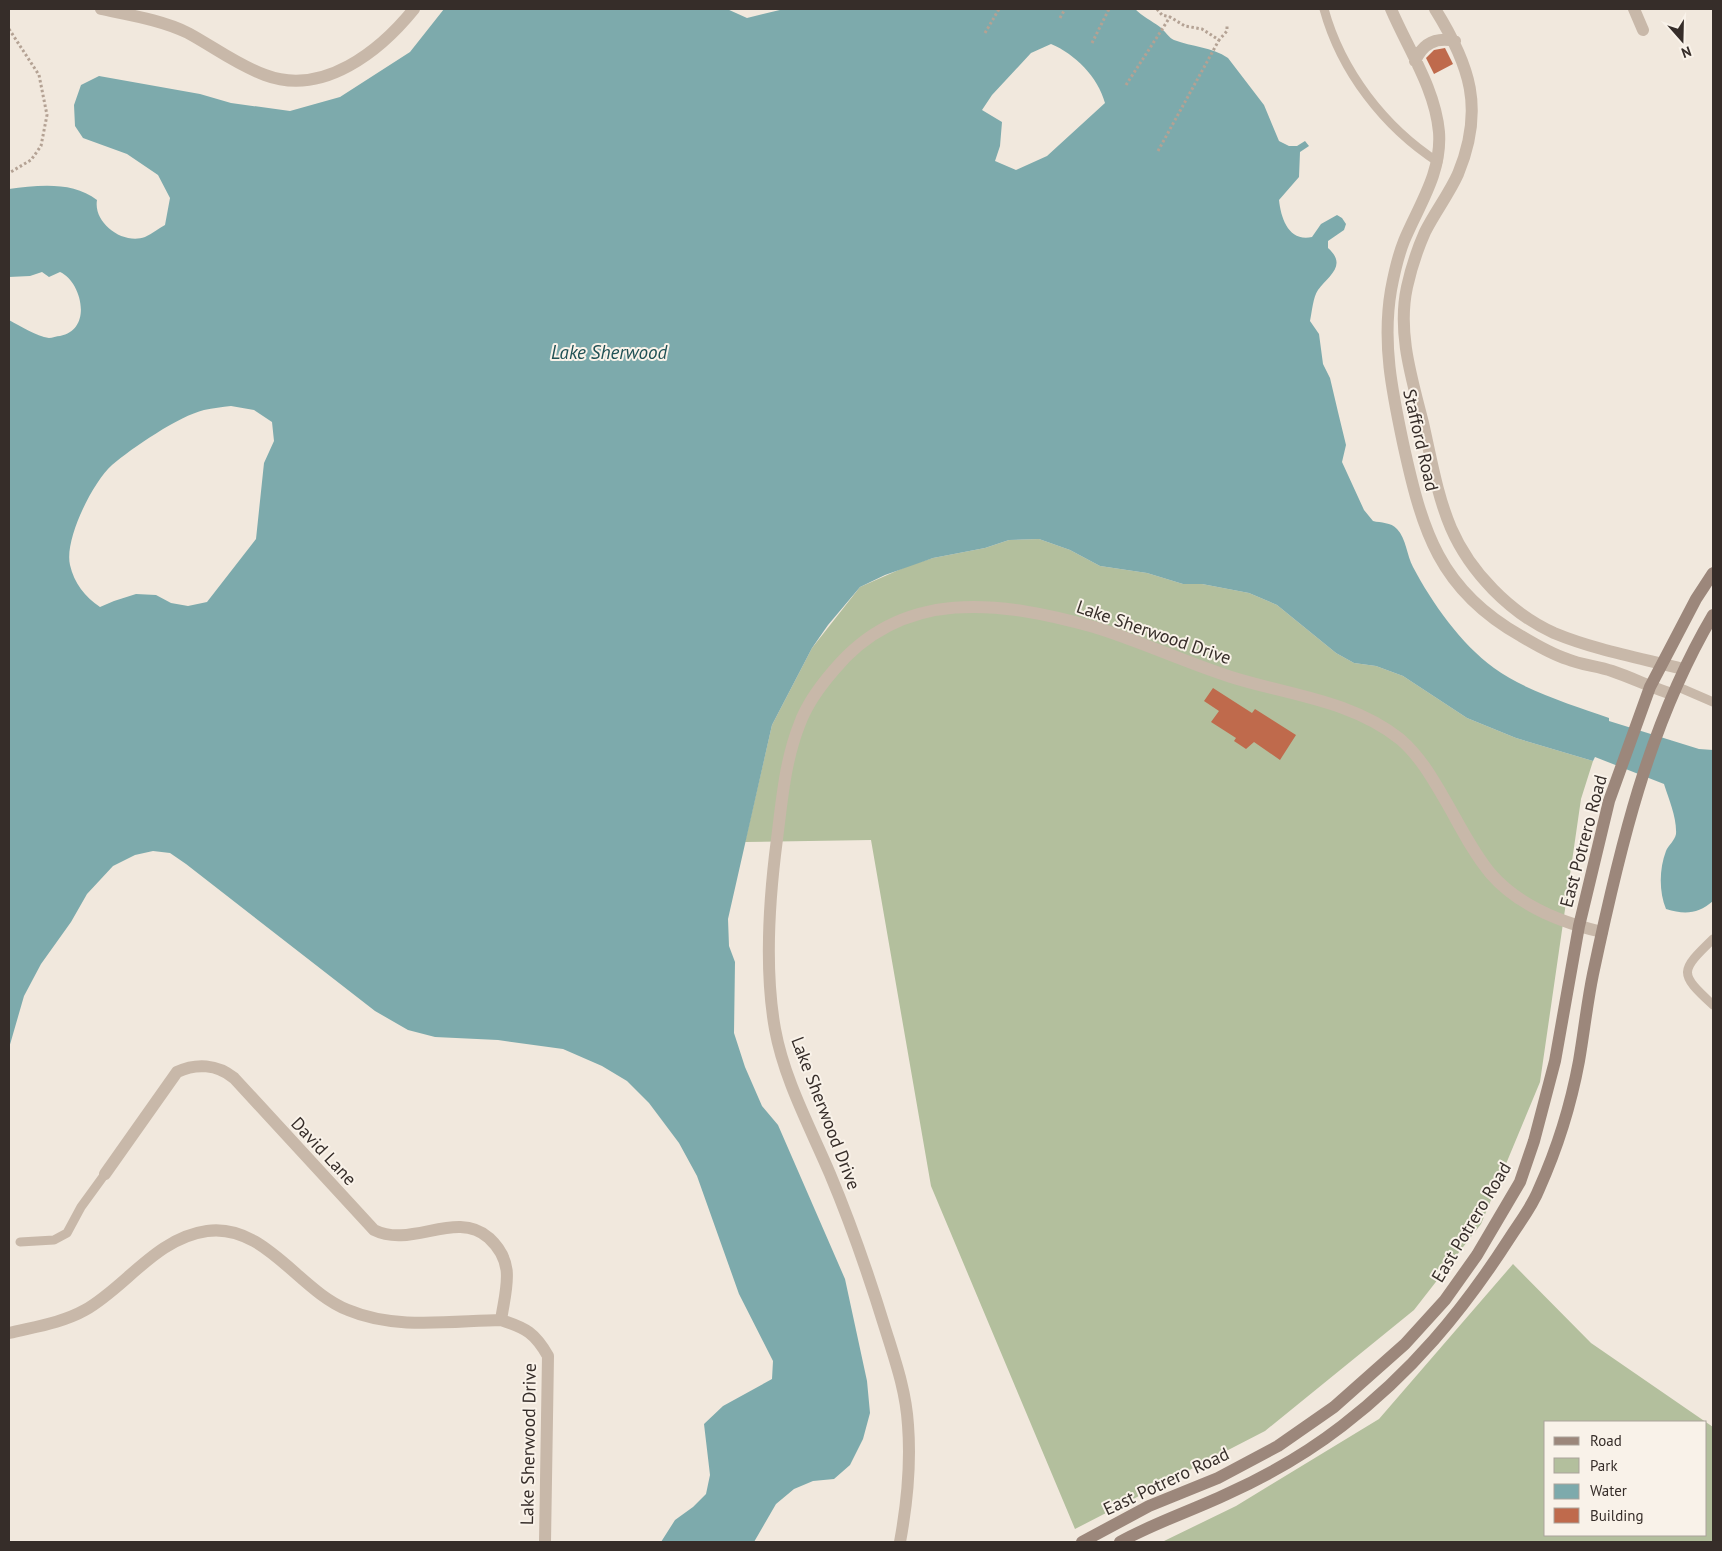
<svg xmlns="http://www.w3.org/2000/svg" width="1722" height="1551" font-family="'PT Sans',sans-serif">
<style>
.green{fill:#b3bf9d;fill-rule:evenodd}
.water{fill:#7daaac;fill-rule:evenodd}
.building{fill:#bf6a4c}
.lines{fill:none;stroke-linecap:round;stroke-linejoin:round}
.path{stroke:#b4a294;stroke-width:3;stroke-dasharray:2.5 2.5;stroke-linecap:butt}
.lane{stroke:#c8b8a9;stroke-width:9}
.street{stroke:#c8b8a9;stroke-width:12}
.secondary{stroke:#9c877b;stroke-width:12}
.labels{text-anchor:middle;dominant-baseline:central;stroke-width:4;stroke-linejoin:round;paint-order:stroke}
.street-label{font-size:18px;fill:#362d29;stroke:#f9f2e9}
.water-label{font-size:19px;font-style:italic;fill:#205155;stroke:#f9f2e9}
</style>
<rect width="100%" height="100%" fill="#f1e8dd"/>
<!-- green -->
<path class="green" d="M1039 539 1070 550 1100 566 1147 573 1183 584H1202L1249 593 1277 605 1336 653 1354 663 1376 666 1403 676 1467 718 1516 738 1593 761 1581 799 1540 1082 1481 1224 1414 1310 1265 1431 1075 1529 931 1186 871 840 745 842 772 725 812 648 860 587 910 565 933 558 985 548 1009 540Z
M1513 1264 1591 1343 1713 1427V1542H1162L1236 1506 1379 1419ZM1546 1422H1706V1535H1546Z"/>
<!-- water -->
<path class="water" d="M444 9H727L747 18 784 9H1135C1142 16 1152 21 1160 27 1165 31 1169 38 1174 40 1192 47 1212 47 1228 58L1264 105 1279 141 1289 146H1297L1305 141 1309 146 1300 152 1299 177 1279 200C1281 219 1289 242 1312 237L1321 224 1337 215 1342 218 1346 224 1344 230 1328 241V248C1348 266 1328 276 1318 290 1313 297 1312 312 1310 321L1319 334 1323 364 1330 378 1338 412 1346 445 1342 462 1364 510 1373 521C1381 523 1391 522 1397 529 1406 538 1407 556 1413 567 1432 603 1461 644 1494 668 1525 691 1573 705 1609 718V721L1699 749 1713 750V901C1698 914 1685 915 1666 909 1659 892 1659 869 1666 851 1668 846 1675 840 1676 834 1677 818 1669 800 1664 784L1595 757 1593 761 1516 738 1467 718 1403 676 1376 666 1354 663 1336 653 1277 605 1249 593 1202 584H1183L1147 573 1100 566 1070 550 1039 539 1009 540 985 548 933 558 885 575 860 587 828 625 812 648 772 725 728 919 729 946 735 962 734 1033 745 1067 762 1106 778 1125 845 1279 867 1381 870 1413 863 1439 850 1465 834 1479 813 1481 794 1489 776 1504 754 1542H661L675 1520 693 1507 706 1494 710 1475 704 1424 723 1406 772 1379 773 1361 739 1294 697 1176 679 1143 649 1103 627 1081 602 1066 563 1049 498 1040 435 1037 408 1030 375 1011 186 864 170 853 153 851 135 855 113 866 87 894 71 922 41 964 24 996 9 1048V320C20 326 36 336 49 338 52 338 57 336 60 336 94 329 81 281 60 272L49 277 42 272 30 276 9 277V189C38 185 73 181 97 200 93 223 123 245 145 237 152 234 159 228 165 225L170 198 158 175 127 154 83 138 75 126 74 105 81 85 99 76 200 94 231 103 290 111 340 97 410 52ZM1051 44C1075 54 1098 77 1105 103L1047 156 1016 170 995 161 1000 146 1002 122 982 110 992 95 1031 53ZM231 406 254 410 272 422 274 441 264 463 256 539 207 602 188 606 171 603 156 595 136 594 114 601 100 607C85 597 74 583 70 565 64 539 93 482 112 465 132 448 179 416 204 410 213 408 222 407 231 406Z"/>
<!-- building -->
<path class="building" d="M1445 48 1453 64 1434 74 1426 58 1434 50Z
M1213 688 1252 713 1255 709 1296 735 1280 760 1254 742 1246 749 1234 741 1236 738 1211 722 1219 711 1204 701Z"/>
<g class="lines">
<!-- path -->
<path class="path" d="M1157 9 1162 15 1170 17 1185 26 1202 29 1219 40 1227 31V26
M1060 18 1065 9
M9 29 39 75 47 115 41 146 31 160 9 173
M985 33 999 9
M1092 43 1109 9
M1126 85 1170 17
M1158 151 1219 40"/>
<!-- lane -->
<path class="lane" d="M1324 9C1341 71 1384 127 1438 162
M1676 686 1713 702
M1713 939C1680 971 1678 973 1713 1005
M20 1242 54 1240 67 1233 81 1207 105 1174"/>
<!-- street -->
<path class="street" d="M101 9C129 15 162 20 188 33 214 47 237 65 265 75 323 97 380 51 414 9
M1391 9C1408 49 1435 88 1439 132 1442 173 1419 205 1404 241 1398 256 1394 274 1391 290 1382 343 1392 391 1403 443 1422 530 1439 590 1521 636 1536 645 1551 654 1567 659 1581 665 1598 666 1612 671 1633 678 1652 688 1672 694
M1435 9C1470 65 1485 109 1458 174 1449 194 1435 212 1425 232 1417 250 1411 269 1407 287 1397 333 1412 379 1423 423 1431 458 1437 495 1451 528 1470 572 1510 613 1554 633 1595 650 1640 658 1683 669
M1634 9 1643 30
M1415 61C1423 43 1436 37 1455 41
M105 1174 177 1072C196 1063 217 1064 234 1078L374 1230C412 1249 456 1209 489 1238 516 1263 506 1287 501 1320
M9 1333C33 1327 62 1323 85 1310 126 1287 156 1238 207 1231 265 1223 299 1291 348 1310 395 1330 451 1321 501 1320 526 1328 535 1333 548 1356L545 1542
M900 1542C907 1504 911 1464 908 1425 906 1391 895 1360 885 1328 869 1276 851 1224 830 1174 810 1127 784 1079 775 1029 764 968 769 900 777 839 782 800 785 760 800 723 807 704 821 685 834 670 903 587 1000 601 1094 627 1140 641 1184 662 1231 677 1288 695 1351 700 1400 739 1421 757 1434 781 1448 805 1461 828 1474 854 1491 874 1519 906 1563 923 1602 932"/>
<!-- secondary -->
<path class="secondary" d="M1082 1542 1149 1506 1218 1478 1278 1446 1334 1407 1405 1344 1445 1300 1477 1255 1520 1182 1534 1141 1555 1061 1579 926 1609 801 1650 687 1696 599 1713 573
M1120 1542C1154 1523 1191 1511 1227 1494 1267 1476 1307 1453 1342 1426 1411 1373 1462 1312 1509 1239 1519 1223 1532 1207 1539 1189 1557 1149 1571 1104 1579 1061 1584 1032 1587 1003 1593 974 1619 851 1648 725 1713 615"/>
</g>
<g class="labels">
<!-- street labels -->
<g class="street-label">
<text transform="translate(1421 440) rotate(77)">Stafford Road</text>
<text transform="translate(1154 632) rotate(19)">Lake Sherwood Drive</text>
<text transform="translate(1583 841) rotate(-75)">East Potrero Road</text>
<text transform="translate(826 1113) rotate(69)">Lake Sherwood Drive</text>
<text transform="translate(324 1151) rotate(47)">David Lane</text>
<text transform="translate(1471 1222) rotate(-59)">East Potrero Road</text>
<text transform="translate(528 1444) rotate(-89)">Lake Sherwood Drive</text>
<text transform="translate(1166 1481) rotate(-25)">East Potrero Road</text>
</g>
<!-- water labels -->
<g class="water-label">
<text x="609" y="352">Lake Sherwood</text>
</g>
</g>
<!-- border -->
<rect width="1722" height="1551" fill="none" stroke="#362d29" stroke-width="20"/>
<!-- legend -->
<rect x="1544" y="1421" width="162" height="115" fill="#f9f2e9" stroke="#aba39c"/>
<rect x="1554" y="1437" width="25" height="8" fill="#9c877b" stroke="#aba39c"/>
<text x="1590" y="1446" font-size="15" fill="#362d29">Road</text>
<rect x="1554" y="1458" width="25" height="15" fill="#b3bf9d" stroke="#aba39c"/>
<text x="1590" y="1471" font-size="15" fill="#362d29">Park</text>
<rect x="1554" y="1484" width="25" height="15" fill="#7daaac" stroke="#aba39c"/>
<text x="1590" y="1496" font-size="15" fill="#362d29">Water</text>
<rect x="1554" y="1508" width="25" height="15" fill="#bf6a4c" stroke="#aba39c"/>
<text x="1590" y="1521" font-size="15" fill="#362d29">Building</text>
<!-- north arrow -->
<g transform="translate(1682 40) rotate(160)" stroke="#f9f2e9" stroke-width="4" paint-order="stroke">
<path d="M0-4L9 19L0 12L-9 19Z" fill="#362d29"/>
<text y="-8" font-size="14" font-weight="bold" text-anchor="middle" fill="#362d29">N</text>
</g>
</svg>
